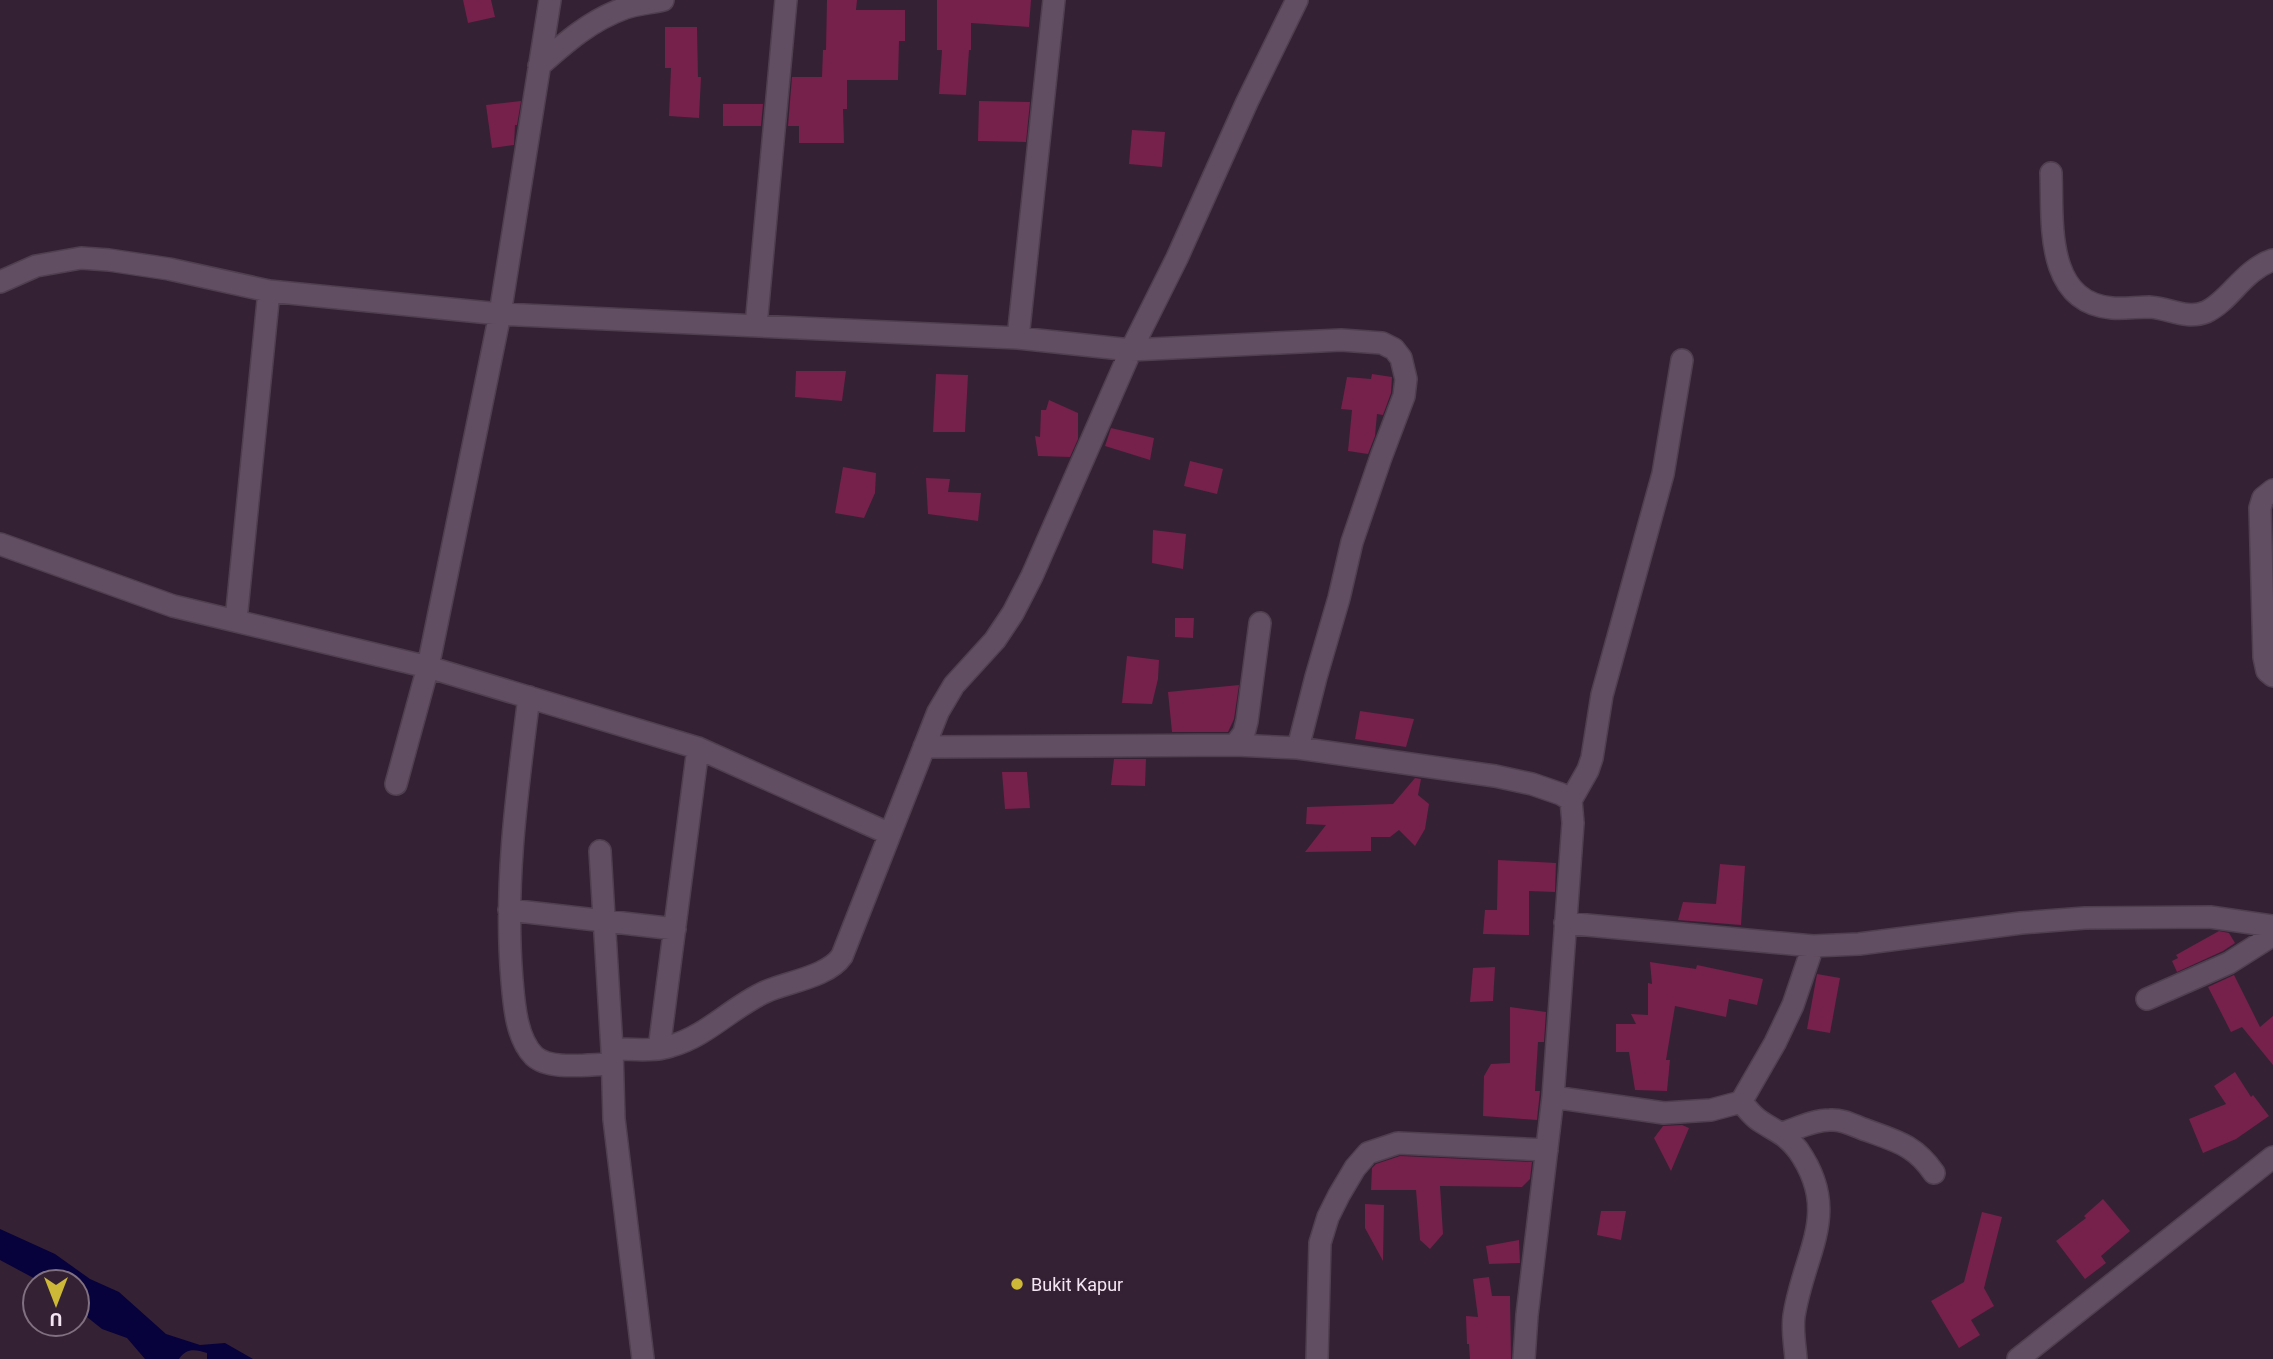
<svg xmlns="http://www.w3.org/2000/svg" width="2273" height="1359" font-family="Roboto,sans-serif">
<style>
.water{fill:#07023b}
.building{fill:#76204c}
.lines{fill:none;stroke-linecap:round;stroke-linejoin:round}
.minor-casing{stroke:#4f3f4f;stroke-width:24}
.minor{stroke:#624e62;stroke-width:21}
.poi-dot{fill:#ceb838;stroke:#342134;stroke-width:2.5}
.labels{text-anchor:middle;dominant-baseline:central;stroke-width:6;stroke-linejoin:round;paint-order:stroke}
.poi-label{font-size:18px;fill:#f3e6f2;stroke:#342134;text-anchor:start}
</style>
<rect width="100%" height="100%" fill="#342134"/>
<!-- water -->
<path class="water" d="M0 1229 55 1254 90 1279 119 1292 166 1334 200 1345 225 1343 253 1359H207V1353C195 1349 186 1348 179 1359H145L127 1338 102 1329 77 1309V1282H41L0 1260Z"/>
<!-- building -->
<path class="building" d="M463 0H491L495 17 468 23Z
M827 0H857L856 10H905V41H899L898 80H847V109H843L844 143H799V126H788L792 77H822L823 50H826Z
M937 0H1031L1029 27 971 23V50H969L966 95 939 94 942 50H937Z
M665 27H697L698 77H701L699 118 669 116 671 68H665Z
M521 101 517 125H515L514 145 492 148 486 105Z
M979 101 1030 102 1026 142 978 141Z
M723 104H763L761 126H723Z
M1132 130 1165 132 1162 167 1129 164Z
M796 371H846L842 401 795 397Z
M936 374 968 375 965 432H933Z
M1372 374 1392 377 1391 393 1383 415 1377 414 1375 436 1368 454 1348 451 1352 410 1341 409 1347 377 1371 379Z
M1049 400 1078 413V439L1070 457 1038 456 1035 436 1040 437 1041 410H1046Z
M1111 428 1154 438 1150 460 1105 446Z
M1190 461 1223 469 1217 494 1184 486Z
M843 467 876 473 875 493 864 518 835 513Z
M926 478 950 479 948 492 981 493 978 521 928 514Z
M1153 530 1186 534 1183 569 1152 563Z
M1175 618H1194L1193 638 1175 637Z
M1127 656 1159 660 1158 679 1152 704 1122 703Z
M1239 685 1234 719 1228 732H1172L1168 692Z
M1360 711 1414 719 1406 747 1355 739Z
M1114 759H1146L1145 786 1111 785Z
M1002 772H1027L1030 808 1005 809Z
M1415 778 1421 779 1418 795 1429 804 1425 829 1415 846 1399 830 1390 837H1371V851L1305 852 1326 825 1306 824 1307 807 1393 804Z
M1498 860 1556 863 1555 892 1529 891V935L1483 934 1485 910H1497Z
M1720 864 1745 866 1741 925 1678 920 1683 902 1716 904Z
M2219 931 2229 933 2235 943 2223 951 2177 972 2172 961 2178 958 2176 955Z
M1650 962 1696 969 1697 965 1763 979 1757 1005 1729 999 1726 1017 1675 1006 1666 1060H1670L1667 1091 1635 1090 1629 1052H1616V1024H1636L1631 1014 1648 1015V983L1652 984Z
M1495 967 1493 1001 1470 1002 1473 968Z
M1817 974 1840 978 1830 1033 1807 1029Z
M2234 975 2260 1027 2273 1016V1065L2242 1027 2231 1032 2208 987Z
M1510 1007 1546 1012 1544 1042H1538L1535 1091H1540L1537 1120 1483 1116 1484 1076 1491 1064 1510 1063Z
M2235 1072 2251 1097 2253 1095 2269 1116 2236 1139 2203 1153 2189 1119 2226 1104 2214 1086Z
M1682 1125 1689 1128 1671 1171 1654 1138 1663 1126Z
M1400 1156 1532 1162 1530 1179 1522 1187 1440 1186 1443 1234 1430 1249 1420 1240 1416 1190H1371L1372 1168 1376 1164Z
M2103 1199 2130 1231 2101 1256 2106 1263 2085 1279 2056 1241 2086 1218 2084 1216Z
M1365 1204 1384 1205 1383 1261 1365 1228Z
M1601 1211H1626L1621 1240 1597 1235Z
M1982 1212 2002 1217 1984 1288 1994 1306 1971 1320 1980 1335 1959 1348 1931 1301 1964 1282Z
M1519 1240 1520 1263 1489 1264 1486 1246Z
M1489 1277 1492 1296H1510L1511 1359H1470L1469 1344H1467L1466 1316 1478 1317 1473 1279Z"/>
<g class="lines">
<defs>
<path id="minor" d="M539 66C566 42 591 20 625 8 637 4 651 3 663 0
M2051 173C2053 221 2044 302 2112 308 2124 309 2137 307 2149 307 2169 308 2186 320 2206 312 2230 301 2243 270 2273 260
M0 282 36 266 81 258 109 260 169 269 269 291 500 314 1018 338 1131 350 1341 340 1382 343 1394 349 1401 358 1406 379 1404 396 1381 457 1352 542 1339 598 1316 677 1298 748
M756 326 786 0
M1018 338 1054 0
M2273 490 2263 498 2260 508 2264 657 2267 671 2273 676
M0 544 173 606 428 667 698 748 890 834
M236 620 269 291
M529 697C517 792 504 884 512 980 514 1003 516 1038 534 1056 550 1071 590 1064 611 1064
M1235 745 1244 733 1247 721 1260 623
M924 747 1235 745 1298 748 1495 776 1532 784 1561 794 1571 800 1573 823 1553 1097 1527 1315 1524 1359
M396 784 428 667 500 314 550 0
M1571 800 1588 770 1592 758 1602 695 1663 474 1682 360
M600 851 612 1049 614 1119 643 1359
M509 910 675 929
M1565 923 1813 946 1859 944 2021 923 2085 918 2210 917 2273 926
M2147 999 2229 963 2273 935
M612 1049C631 1049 653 1052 671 1046 707 1036 732 1007 765 992 787 982 828 977 842 956L938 712 954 685 995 640 1013 613 1032 576 1131 350 1177 258 1247 102 1297 0
M659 1049 698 748
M1553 1097 1664 1113 1711 1110 1741 1102 1775 1043 1793 1005 1813 946
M1741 1102C1747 1108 1752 1116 1760 1121 1775 1131 1786 1134 1798 1150 1842 1213 1804 1251 1794 1316 1792 1330 1795 1345 1796 1359
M1783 1133C1798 1128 1814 1120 1830 1120 1844 1119 1854 1126 1866 1130 1896 1141 1915 1145 1934 1173
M1317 1359 1320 1243 1328 1217 1339 1195 1355 1168 1368 1153 1398 1143 1547 1150
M2018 1359 2273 1157"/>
</defs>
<!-- minor casing -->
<use href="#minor" class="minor-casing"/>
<!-- minor -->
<use href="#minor" class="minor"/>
</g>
<!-- markers -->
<circle class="poi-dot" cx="1017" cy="1284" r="7"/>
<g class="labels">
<!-- poi labels -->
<g class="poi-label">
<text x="1031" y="1284">Bukit Kapur</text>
</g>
</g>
<!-- north arrow -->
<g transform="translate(56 1303) rotate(180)"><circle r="33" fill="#342134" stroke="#807080" stroke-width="2"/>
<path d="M0-5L12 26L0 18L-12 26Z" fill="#ceb838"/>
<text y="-10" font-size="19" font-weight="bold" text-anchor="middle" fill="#f3e6f2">U</text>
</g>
</svg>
